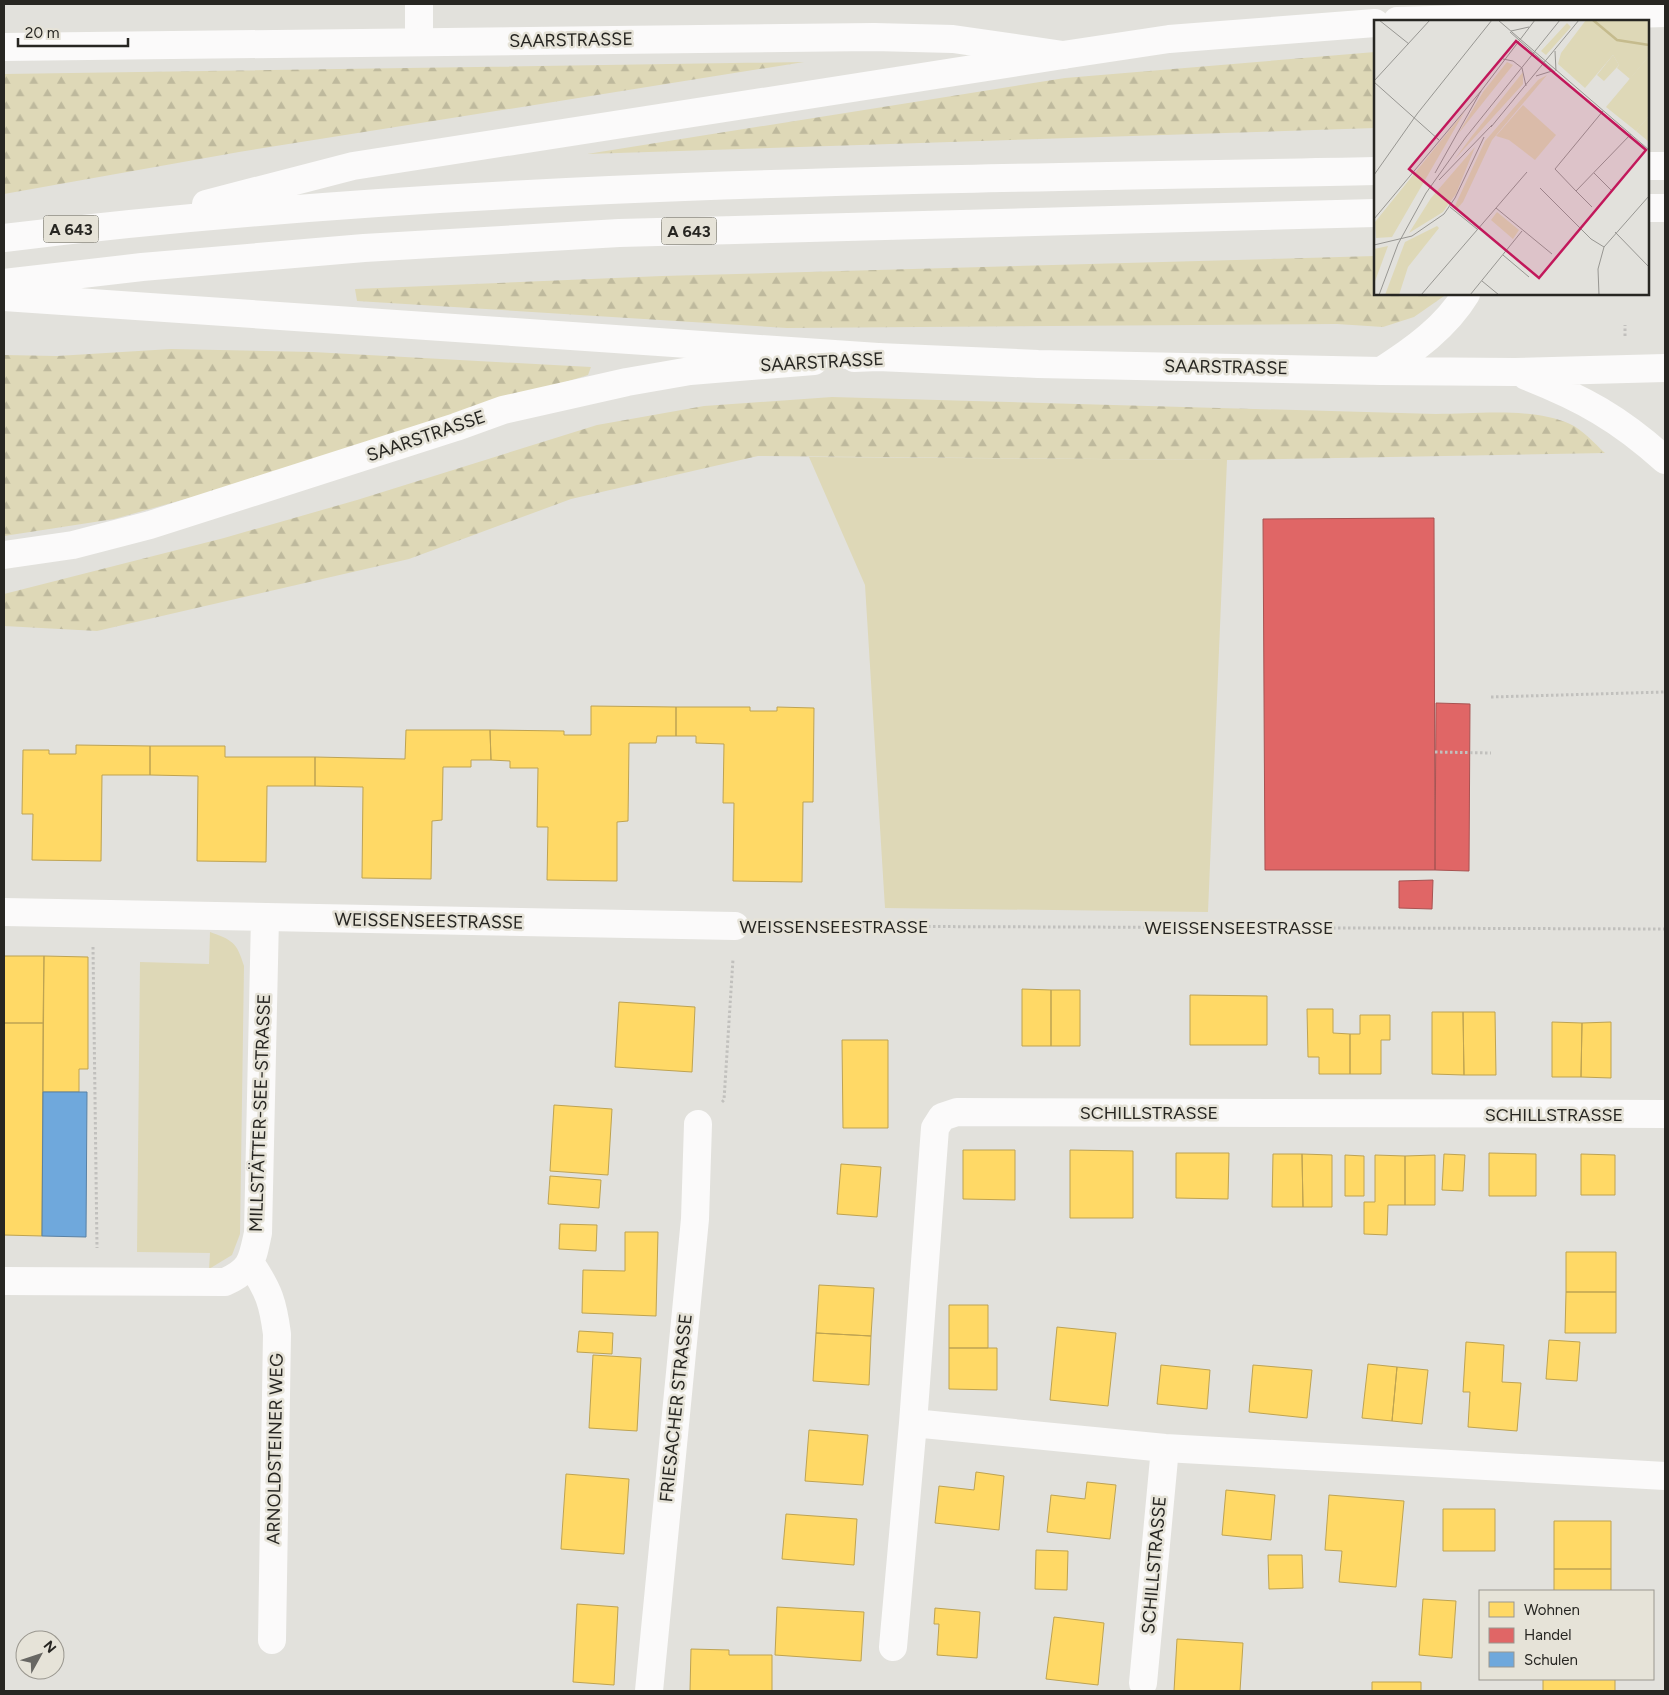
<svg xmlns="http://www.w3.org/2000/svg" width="1669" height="1695" font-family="Figtree,sans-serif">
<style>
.green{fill:#ded8b7}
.forest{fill:url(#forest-firs)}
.homes{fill:#ffd966;stroke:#bea352}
.shops{fill:#e06666;stroke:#a85352}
.schools{fill:#6fa8dc;stroke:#5981a4}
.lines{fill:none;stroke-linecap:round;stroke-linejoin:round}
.path{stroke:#c1c0bd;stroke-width:3;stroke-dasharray:2.5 2.5;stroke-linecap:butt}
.minor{stroke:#fbfafa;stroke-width:28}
.secondary{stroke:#fbfafa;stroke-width:28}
.motorway{stroke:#fbfafa;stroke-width:28}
.labels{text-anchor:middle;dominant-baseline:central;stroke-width:5;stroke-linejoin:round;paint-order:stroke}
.shield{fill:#e6e3d8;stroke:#605f59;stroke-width:1}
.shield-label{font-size:16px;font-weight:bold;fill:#272622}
.street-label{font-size:18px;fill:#272622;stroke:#e6e3d8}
.inset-river{fill:none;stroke:#c5bb8d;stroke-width:2.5}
.inset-road{fill:none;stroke:#979692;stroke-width:1}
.view{fill:#c2185b;fill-opacity:0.15;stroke:#c2185b;stroke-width:2.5}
.inset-edge{fill:none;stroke:#272622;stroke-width:2.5}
</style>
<defs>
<pattern id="forest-firs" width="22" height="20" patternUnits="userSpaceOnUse" patternTransform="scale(1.25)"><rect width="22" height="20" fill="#ded8b7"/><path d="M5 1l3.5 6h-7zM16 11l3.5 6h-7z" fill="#beb99d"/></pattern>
</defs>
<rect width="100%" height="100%" fill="#e2e1dc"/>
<!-- green -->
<path class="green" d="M809 457 1227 460 1208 912 885 908 865 585Z
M210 932C232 940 237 942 244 966L240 1234 232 1255 209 1269 210 1253 137 1252 140 962 209 964Z"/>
<!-- forest -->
<path class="forest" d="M1375 52V128L587 154 1065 78Z
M804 62 239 152 4 194V74Z
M1375 256V294H1447L1414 317 1383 327 1337 324 787 328 357 301 355 289 662 276Z
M171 349 313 352 591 367 588 375 232 486 114 519 4 536V355L57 356Z
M832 397 1436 414C1476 414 1532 407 1570 424 1583 430 1594 443 1605 453L1227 460 758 456 571 499 409 559 97 631 4 626V594L224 538 357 500 597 425 704 406Z"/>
<!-- homes -->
<path class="homes" d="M591 706 676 707V736H657L656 743H629L628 821 617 822V881L547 880 548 827H537L538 768H510V761L491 760 490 730 564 731V735H591Z
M676 707H750V711H777V707L814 708 813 802H803L802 882 733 881 734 803H723L724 744 696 743V736H676Z
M406 730H490L491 760H471V767H443L442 820 432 821 431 879 362 878 363 787 315 786V757L405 759Z
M76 745 150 746V775H102L101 861 32 860 33 814H22L23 750H49V754H76Z
M150 746H225V757H315V786H267L266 862 197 861 198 776 150 775Z
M4 956H44L43 1023H4Z
M44 956 88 957V1069H79V1092H43Z
M1022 989 1051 990V1046H1022Z
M1051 990H1080V1046H1051Z
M1190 995 1267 996V1045H1190Z
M619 1002 695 1007 692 1072 615 1067Z
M1307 1009H1333V1033L1350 1034V1074H1319V1057H1308Z
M1432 1012H1463L1464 1075 1432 1074Z
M1463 1012H1495L1496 1075H1464Z
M1360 1015H1390V1040H1381V1074H1350V1034H1360Z
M1552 1022 1582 1023 1581 1077H1552Z
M1611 1022V1078L1581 1077 1582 1023Z
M4 1023H43L42 1236 4 1235Z
M842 1040H888V1128H843Z
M554 1105 612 1109 608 1175 550 1171Z
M963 1150H1015V1200L963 1199Z
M1070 1150 1133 1151V1218H1070Z
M1176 1153H1229L1228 1199 1176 1198Z
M1489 1153 1536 1154V1196H1489Z
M1273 1154H1302L1303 1207H1272Z
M1302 1154 1332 1155V1207H1303Z
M1444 1154 1465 1155 1463 1191 1442 1190Z
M1581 1154 1615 1155V1195H1581Z
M1345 1155 1364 1156V1196H1345Z
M1375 1155 1405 1156V1205H1388L1387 1235 1364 1234V1202H1375Z
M1435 1155V1205H1405V1156Z
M841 1164 881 1167 877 1217 837 1214Z
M550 1176 601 1180 599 1208 548 1204Z
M560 1224 597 1225 596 1251 559 1249Z
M625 1232H658L656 1316 582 1313 583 1270 625 1271Z
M1566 1252H1616V1292H1566Z
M819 1285 874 1288 871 1336 816 1333Z
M1566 1292H1616V1333H1565Z
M949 1305H988V1348H949Z
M1057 1327 1116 1333 1108 1406 1050 1400Z
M579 1331 613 1333 612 1354 577 1352Z
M816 1333 871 1336 869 1385 813 1381Z
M1549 1340 1580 1342 1577 1381 1546 1379Z
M1466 1342 1504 1345 1502 1382 1521 1383 1517 1431 1468 1427 1470 1392H1463Z
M949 1348H997V1390L949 1389Z
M593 1355 641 1358 637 1431 589 1428Z
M1368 1364 1397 1367 1392 1421 1362 1418Z
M1161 1365 1210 1370 1207 1409 1157 1404Z
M1253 1365 1312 1370 1307 1418 1249 1412Z
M1397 1367 1428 1370 1422 1424 1392 1421Z
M809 1430 868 1435 863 1485 805 1481Z
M976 1472 1004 1476 999 1530 935 1523 939 1486 974 1490Z
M566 1474 629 1479 624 1554 561 1549Z
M1087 1482 1116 1485 1110 1539 1047 1532 1051 1495 1085 1499Z
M1226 1490 1275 1495 1271 1540 1222 1535Z
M1329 1495 1404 1501 1396 1587 1339 1582 1342 1551 1325 1550Z
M1443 1509H1495V1551H1443Z
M786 1514 857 1519 854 1565 782 1559Z
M1554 1521H1611V1569H1554Z
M1036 1550 1068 1551 1067 1590 1035 1589Z
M1268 1555H1302L1303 1588 1269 1589Z
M1554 1569H1611V1591H1554Z
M1423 1599 1456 1601 1452 1658 1419 1655Z
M577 1604 618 1607 614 1685 573 1682Z
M777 1607 864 1612 861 1661 775 1655Z
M935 1608 980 1612 977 1658 937 1655 939 1624H934Z
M1054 1617 1104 1623 1098 1685 1046 1679Z
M1177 1639 1243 1643 1240 1691H1174Z
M691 1649 729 1650V1655H772V1691H690Z
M1543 1679H1615V1691H1543Z
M1372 1682H1421V1691H1372Z"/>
<!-- shops -->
<path class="shops" d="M1434 518 1435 870H1265L1263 519Z
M1436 703 1470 704 1469 871 1435 870Z
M1433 880 1432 909 1399 908V881Z"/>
<!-- schools -->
<path class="schools" d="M43 1092H87L86 1237 42 1236Z"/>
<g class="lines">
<!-- path -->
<path class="path" d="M1625 336V325
M1491 697 1665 692
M1435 752 1491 753
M768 926 1665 929
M93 947 97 1248
M722 1102 724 1100 733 959"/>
<!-- minor -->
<path class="minor" d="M419 41V4
M4 912 735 926
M1665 1114 957 1112 942 1117 935 1128 913 1423 1165 1448 1665 1476
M251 1264C269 1291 273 1303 277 1334L272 1640
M4 1281 225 1282C252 1270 252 1260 258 1233L265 917
M893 1647 913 1423
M1143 1683 1165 1448
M649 1691 695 1219 698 1124"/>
<!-- secondary -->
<path class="secondary" d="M1397 21 1665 13
M4 47 874 37 953 39 1063 55 1169 39 1375 23
M854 358 878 357 1038 364 1381 371 1515 372 1665 368
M1381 371C1414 350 1446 327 1466 294
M1526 376C1582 398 1620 419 1665 460
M4 555 73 545 150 525 456 427 503 410 627 382 690 371 814 361"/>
<!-- motorway -->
<path class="motorway" d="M1648 166H1665
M206 204 353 166 1063 55
M1648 208H1665
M4 238C459 182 918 180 1375 171
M4 283 142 267 364 248 619 233 1375 213
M4 297 878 357"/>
</g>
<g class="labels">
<!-- shield labels -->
<g class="shield">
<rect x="43.5" y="215.5" width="55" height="27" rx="4"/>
<rect x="661.5" y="217.5" width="55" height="27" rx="4"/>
</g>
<g class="shield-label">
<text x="71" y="229">A 643</text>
<text x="689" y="231">A 643</text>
</g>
<!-- street labels -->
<g class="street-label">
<text transform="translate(571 40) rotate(-1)">SAARSTRASSE</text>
<text transform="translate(822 362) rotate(-3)">SAARSTRASSE</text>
<text transform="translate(1226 367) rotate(1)">SAARSTRASSE</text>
<text transform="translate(426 436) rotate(-19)">SAARSTRASSE</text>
<text transform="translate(429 921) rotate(1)">WEISSENSEESTRASSE</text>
<text x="834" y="927">WEISSENSEESTRASSE</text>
<text x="1239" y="928">WEISSENSEESTRASSE</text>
<text transform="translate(260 1113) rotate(-88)">MILLSTÄTTER-SEE-STRASSE</text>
<text x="1149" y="1113">SCHILLSTRASSE</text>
<text x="1554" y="1115">SCHILLSTRASSE</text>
<text transform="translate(676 1408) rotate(-84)">FRIESACHER STRASSE</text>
<text transform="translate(275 1449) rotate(-89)">ARNOLDSTEINER WEG</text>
<text transform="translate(1154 1565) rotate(-85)">SCHILLSTRASSE</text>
</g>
</g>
<!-- overview -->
<g transform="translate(1374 20)">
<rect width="275" height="275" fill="#e2e1dc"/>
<path d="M212 0H275V36L256 59 243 48 245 45 239 35 211 68 184 44 187 33ZM193 3 197 7 172 35 167 31ZM149 85 182 115 161 140 135 120 122 116ZM123 192 145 210 139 219 117 200Z" fill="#ded8b7"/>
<path d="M133 42 139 45 84 114 109 72ZM149 52V64L80 140 98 116ZM173 55 118 120 89 182 82 190 80 188 111 121 164 60ZM91 91 18 217 2 218 1 202ZM275 96V122L262 111ZM101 127 82 174 69 192 35 213 57 178ZM63 206 65 208 34 247 25 275H11L31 222ZM14 226 0 264V229Z" fill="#ded8b7"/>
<path d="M239 35 245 45 230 61 223 55ZM275 36V96L262 111 232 87Z" fill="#ded8b7"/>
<path class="inset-river" d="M219 0 243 20 275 25"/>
<path class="inset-road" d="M5 0 35 24M124 0 275 130M137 11 155 7M136 12 181 52M181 31 182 51M129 39 139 41 148 48 152 66M162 56 178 51M0 61 56 0M0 62 65 120M229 91 181 149 202 171 257 114M117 107 205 0M61 153 107 71M220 153 237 170M0 155 43 94 118 0M65 160 118 105M166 168 217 219 230 227M202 171 218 187M76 187 103 209M122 188 178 234M0 199 107 71 161 0M241 212 275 247M0 225 38 216 70 194 81 178 110 117M129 235 155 257M108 261 125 275M5 275 24 224 52 173 92 117 186 0M47 275 153 152M96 275 148 211M225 275 224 249 230 227 275 176"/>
<path class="view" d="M142 21 272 130 165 258 35 149Z"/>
<rect width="275" height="275" class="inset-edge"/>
</g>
<!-- border -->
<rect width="1669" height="1695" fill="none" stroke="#272622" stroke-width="10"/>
<!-- legend -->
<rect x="1479" y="1590" width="175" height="90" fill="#e6e3d8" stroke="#9a978f"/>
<rect x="1489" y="1602" width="25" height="15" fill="#ffd966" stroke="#9a978f"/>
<text x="1524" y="1615" font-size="15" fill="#272622">Wohnen</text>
<rect x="1489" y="1628" width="25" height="15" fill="#e06666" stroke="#9a978f"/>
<text x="1524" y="1640" font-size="15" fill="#272622">Handel</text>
<rect x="1489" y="1652" width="25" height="15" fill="#6fa8dc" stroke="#9a978f"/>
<text x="1524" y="1665" font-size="15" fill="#272622">Schulen</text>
<!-- north arrow -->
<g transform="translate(40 1655) rotate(50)"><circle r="24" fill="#e6e3d8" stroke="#9a978f"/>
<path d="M0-4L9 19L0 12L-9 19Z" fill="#686763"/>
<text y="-8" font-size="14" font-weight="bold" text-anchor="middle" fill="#272622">N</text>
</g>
<!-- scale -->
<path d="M18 38v8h110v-8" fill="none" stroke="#272622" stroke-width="2.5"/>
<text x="25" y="38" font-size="15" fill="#272622" stroke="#e6e3d8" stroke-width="4" paint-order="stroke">20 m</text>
</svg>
